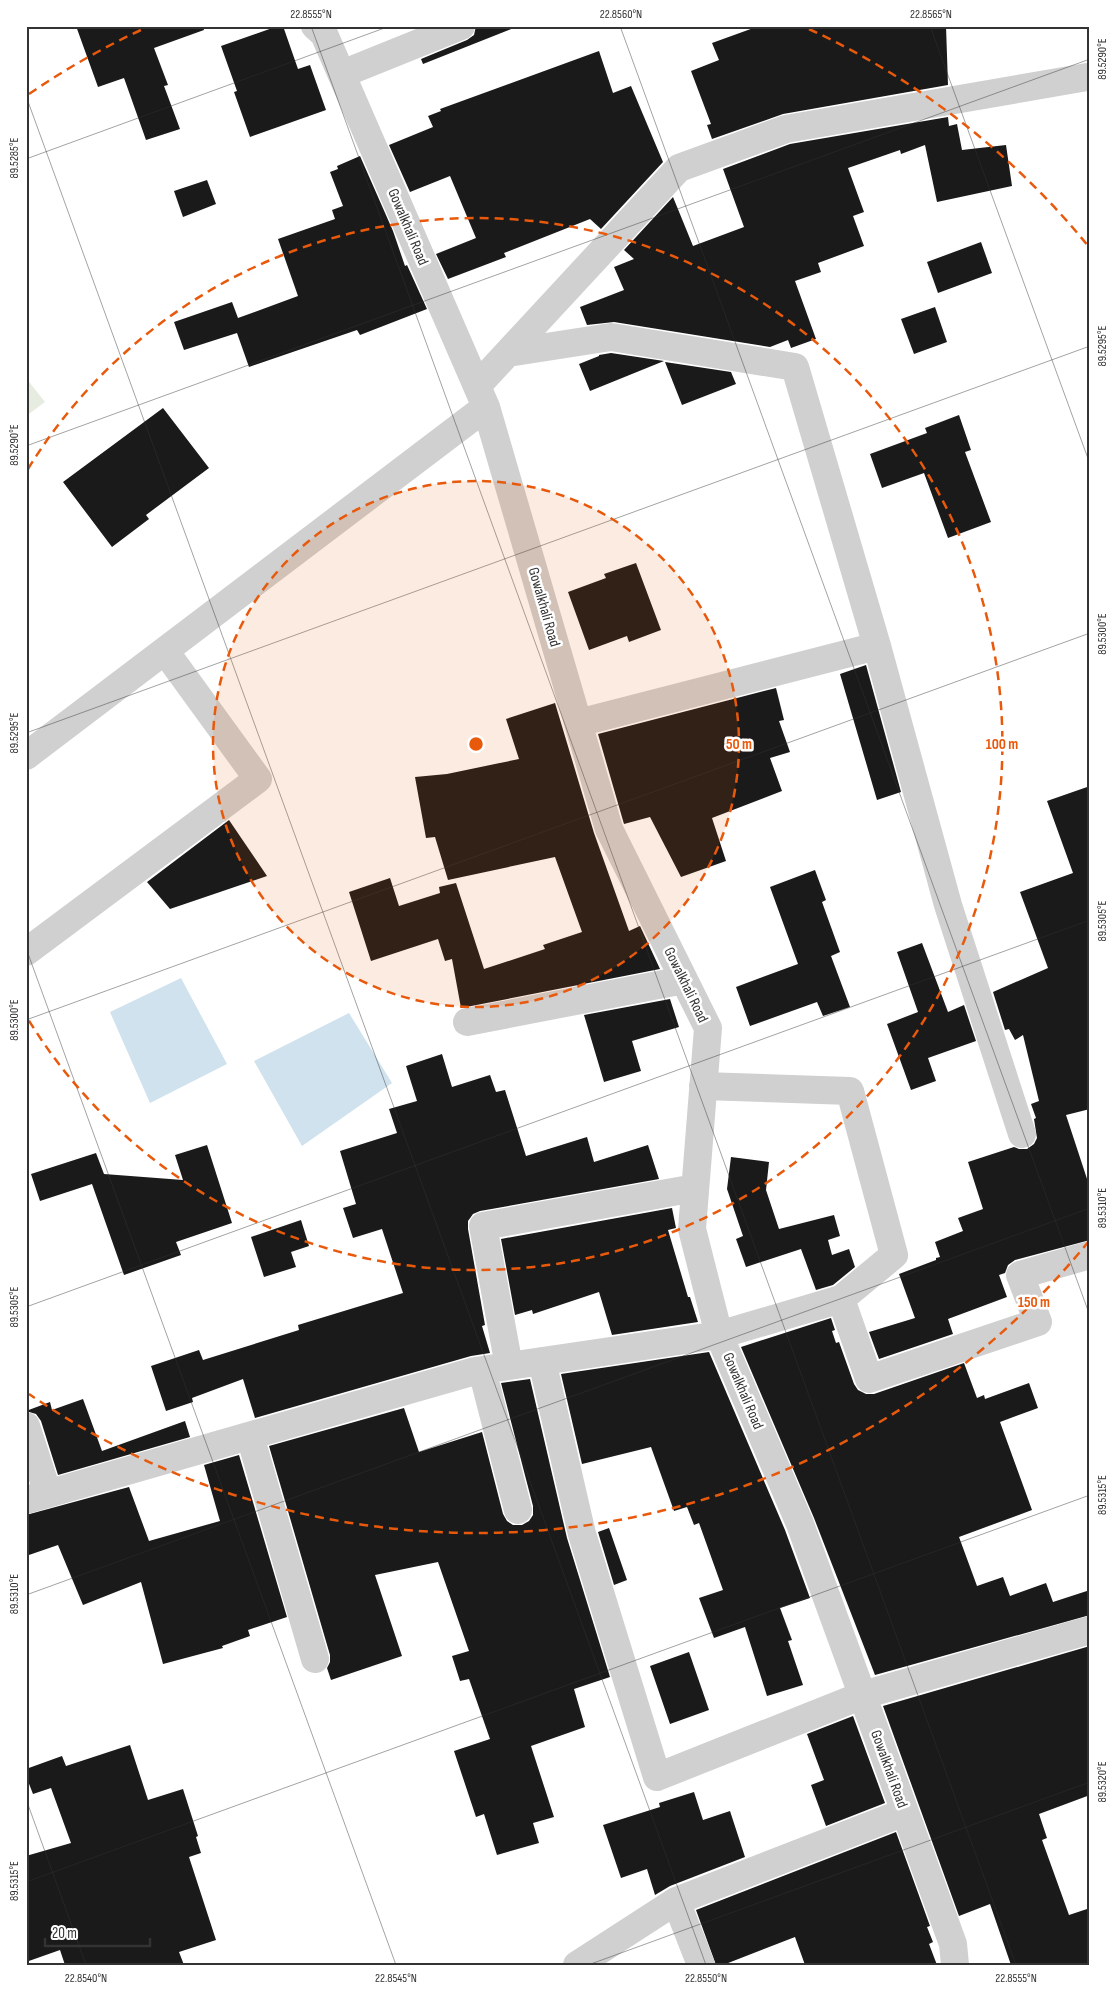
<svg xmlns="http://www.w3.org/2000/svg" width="1116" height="1991" font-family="'Sofia Sans Condensed',sans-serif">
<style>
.green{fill:#e6ecdf}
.water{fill:#cfe2ee}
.building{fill:#1a1a1a}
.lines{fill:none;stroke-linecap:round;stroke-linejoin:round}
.street{stroke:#d0d0d0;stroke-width:28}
.ticks{fill:none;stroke:#333;stroke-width:1;stroke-opacity:0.45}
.ring{fill:none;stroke:#e8590c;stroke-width:2.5;stroke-dasharray:9 6}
.labels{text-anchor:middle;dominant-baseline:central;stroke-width:5;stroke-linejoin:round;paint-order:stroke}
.street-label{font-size:15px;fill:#333;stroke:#fff}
.centre{fill:#e8590c;stroke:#fff;stroke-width:2.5}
.ring-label{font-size:15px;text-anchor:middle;font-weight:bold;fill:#e8590c;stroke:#fff;stroke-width:5;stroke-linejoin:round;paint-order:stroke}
.neatline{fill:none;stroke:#333;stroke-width:2}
.ticks-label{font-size:12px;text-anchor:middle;fill:#333}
</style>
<rect width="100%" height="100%" fill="#fff"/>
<!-- green -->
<path class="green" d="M26 378 45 402 26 416Z"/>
<!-- water -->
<path class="water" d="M181 978 227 1064 150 1103 110 1012Z
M349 1013 392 1083 302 1146 254 1061Z"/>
<!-- building -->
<path class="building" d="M76 26H203L204 30 154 48 168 85 164 86 180 129 146 140 124 78 98 87Z
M278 26H283L298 69 310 65 326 110 250 137 234 92 237 91 221 46Z
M476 26H514V28L423 64 421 59 467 40 474 35Z
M759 26H946L948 85 783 114 712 139 707 125 711 124 691 71 719 60 712 43Z
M599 51 613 93 631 86 663 162 601 229 590 219 504 253 506 257 448 279 436 254 476 238 450 176 410 192 389 145 433 127 428 116 441 111 440 109Z
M948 117 949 126 957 124 962 150 1006 145 1012 186 937 202 925 145 901 154 900 150 848 168 864 212 853 216 864 246 818 263 821 272 795 281 816 339 791 348 788 340 770 347 614 322 587 325 580 307 624 290 614 267 634 259 624 250 673 197 693 246 744 227 723 169 790 144Z
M360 156 393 231 405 266 407 265 427 309 360 335 357 330 249 367 237 333 184 350 174 322 232 302 238 318 298 296 278 239 335 219 332 210 343 206 330 172 338 169 337 166Z
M207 180 216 204 183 217 174 191Z
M981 242 992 273 938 293 927 262Z
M935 307 947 342 914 354 901 319Z
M611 353 664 361 590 391 579 364 599 356V355Z
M665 362 731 372 736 384 682 405Z
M163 408 209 468 146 515 149 519 112 547 63 482Z
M959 415 971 450 965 452 991 522 948 538 924 473 882 488 870 454 927 433 925 428Z
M636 563 661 630 629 642 627 636 589 650 568 592 606 578 604 574Z
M866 665 901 792 877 800 840 674Z
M776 688 784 720 779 721 790 752 770 758 782 791 712 818 726 861 681 877 650 817 624 824 598 734Z
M555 703 594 833 629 931 640 926 660 969 461 1008 452 959 445 961 438 939 371 961 349 892 390 878 399 906 440 893 439 887 456 883 484 969 545 949 543 945 582 932 555 857 448 880 435 837 426 838 415 777 447 774 519 759 506 719Z
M1090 786V1109L1066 1115 1090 1188V1240L1015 1260 1008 1265 1005 1273 999 1275 1007 1297 948 1319 953 1334 879 1359 869 1332 915 1318 899 1274 936 1260V1258L940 1257 935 1242 963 1231 958 1218 983 1209 968 1162 1014 1147 1019 1149H1027L1034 1144 1037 1138 1034 1119 1036 1118 1031 1104 1039 1101 1023 1035 1015 1040 1009 1029 1005 1030 993 992 1048 968 1020 892 1073 873 1047 801Z
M229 820 267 876 170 909 147 882Z
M815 870 826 900 822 902 840 952 831 956 850 1007 823 1016 817 1002 750 1026 736 987 798 964 770 887Z
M922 943 948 1012 964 1005 976 1041 928 1058 936 1081 911 1090 887 1024 918 1012 897 952Z
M670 999 679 1027 632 1041 641 1071 604 1082 584 1015Z
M442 1054 452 1087 490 1075 496 1092 505 1090 526 1156 587 1137 594 1162 648 1145 659 1179 480 1211 473 1214 468 1221V1229L485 1325 482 1326 490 1353 471 1356 255 1418 243 1379 192 1398 193 1402 166 1411 151 1366 199 1350 203 1360 299 1330 298 1325 403 1293 382 1229 353 1238 343 1208 356 1204 340 1151 397 1133 389 1109 417 1101 406 1066Z
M207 1145 232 1223 176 1242 181 1255 124 1275 92 1184 40 1201 31 1174 96 1153 104 1174 183 1180 175 1155Z
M731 1157 769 1162 766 1190 779 1229 834 1215 840 1236 828 1240 832 1255 849 1249 855 1267 833 1285 816 1290 801 1249 746 1267 736 1239 743 1236 727 1189Z
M672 1208 676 1228 668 1230 688 1297H690L698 1322 612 1335 599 1292 533 1314 532 1310 515 1315 501 1239Z
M301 1220 309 1246 291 1252 296 1267 264 1277 251 1237Z
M831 1318 835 1330 832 1331 836 1343 839 1342 854 1384 858 1390 866 1394H874L964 1363 977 1398 984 1395 985 1399 1029 1383 1038 1408 1000 1422 1032 1510 959 1537 977 1586 1003 1577 1010 1596 1046 1583 1053 1602 1090 1590V1615L875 1675 814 1518 741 1347Z
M709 1352 785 1530 810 1598 780 1608 792 1640 788 1641 803 1685 767 1696 745 1627 714 1638 699 1598 723 1590 699 1523 694 1525 687 1507 674 1511 651 1447 582 1464 561 1374Z
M530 1379 567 1538 610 1677 574 1689 585 1727 531 1746 554 1817 533 1823 539 1843 497 1855 484 1814 476 1817 454 1751 490 1739 469 1679 460 1681 452 1656 469 1651 438 1562 375 1575 402 1656 331 1680 327 1668 330 1662V1655L269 1446 404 1408 419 1452 482 1432 503 1514 507 1521 513 1525H522L529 1521 533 1515V1506L501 1383Z
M83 1399 102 1451 185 1421 190 1437 58 1475 41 1421 36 1414 26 1411 50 1402 52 1410Z
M239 1455 287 1617 248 1630 250 1636 222 1646 223 1648 163 1664 141 1582 83 1605 58 1545 26 1556V1515L129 1487 149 1541 220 1521 204 1465Z
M609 1528 627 1580 614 1585 598 1532Z
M1090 1646V1795L1039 1814 1047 1838 1042 1840 1069 1915 1090 1908V1965H1011L990 1904 959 1916 883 1706Z
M689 1652 709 1710 670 1724 650 1666Z
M853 1716 885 1803 826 1826 811 1785 824 1780 807 1734Z
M130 1745 148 1800 183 1789 198 1836 196 1837 201 1853 189 1857 216 1940 179 1952 184 1965H65L60 1950 26 1962V1856L71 1843 51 1788 33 1794 26 1776V1769L62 1756 66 1766Z
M694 1792 703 1820 730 1811 745 1857 670 1886 655 1895 647 1869 621 1878 603 1825 660 1807 659 1803Z
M896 1832 930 1926 927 1927 933 1942 929 1944 937 1965H805L795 1937 723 1965H716L696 1910Z"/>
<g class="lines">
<!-- street -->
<path class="street" d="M315 26 324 34 486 407 609 829 708 1028 692 1229 719 1335 800 1524 953 1944 955 1965
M342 74 461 26
M508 353 611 337 795 367 877 646
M477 386 679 168 786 129 1087 77
M578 723 877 646 948 905 1022 1134
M26 756 486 407
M26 952 258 779 165 651
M467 1022 684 980
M841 1299 869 1379 1038 1322 1020 1275 1090 1255
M542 1361 582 1534 657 1777 863 1695 1090 1630
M509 1366 483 1226 695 1188
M482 1370 518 1510
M26 1426 48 1494
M250 1436 315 1659
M26 1500 475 1371 719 1335 841 1299 894 1255 850 1091 703 1086
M676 1901 701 1965
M577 1965 676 1901 905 1812"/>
</g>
<!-- ticks -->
<path class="ticks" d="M311 26 1016 1965M620 26 1090 1316M930 26 1090 464M26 96 706 1965M26 159 390 26M26 446 1090 59M26 733 1090 346M26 948 396 1965M26 1020 1090 633M26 1307 1090 920M26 1595 1090 1208M26 1799 86 1965M26 1882 1090 1495M588 1965 1090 1782"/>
<!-- distance rings -->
<circle cx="476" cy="744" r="263" fill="#e8590c" fill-opacity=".12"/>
<g class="ring">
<circle cx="476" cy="744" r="263"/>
<path d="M28 469A526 526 0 1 1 28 1019"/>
<path d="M1089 1241A789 789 0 0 1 29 1394M29 94A789 789 0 0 1 143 29M809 29A789 789 0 0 1 1089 247"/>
</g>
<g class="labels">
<!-- street labels -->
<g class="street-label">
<text transform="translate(408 227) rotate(67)">Gowalkhali Road</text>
<text transform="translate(544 607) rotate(74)">Gowalkhali Road</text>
<text transform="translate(686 985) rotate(64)">Gowalkhali Road</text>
<text transform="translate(743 1391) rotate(67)">Gowalkhali Road</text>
<text transform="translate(889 1769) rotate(70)">Gowalkhali Road</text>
</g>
</g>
<circle cx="476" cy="744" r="8" class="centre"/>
<g class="ring-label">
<text x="739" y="749">50 m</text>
<text x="1002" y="749">100 m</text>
<text x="1034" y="1307">150 m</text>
</g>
<!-- border -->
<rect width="1116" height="1991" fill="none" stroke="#ffffff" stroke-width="55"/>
<!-- scale -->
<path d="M45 1938v8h105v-8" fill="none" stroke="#333333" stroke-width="2.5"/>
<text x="52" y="1938" font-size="15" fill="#333333" stroke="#ffffff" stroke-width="4" paint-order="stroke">20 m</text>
<rect x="28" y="28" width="1060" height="1936" class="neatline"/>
<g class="ticks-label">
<text x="311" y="18">22.8555°N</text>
<text x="621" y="18">22.8560°N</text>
<text x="931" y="18">22.8565°N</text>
<text transform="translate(1102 59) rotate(-90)" y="4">89.5290°E</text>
<text transform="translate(14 158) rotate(-90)" y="4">89.5285°E</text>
<text transform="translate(1102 346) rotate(-90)" y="4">89.5295°E</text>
<text transform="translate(14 445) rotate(-90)" y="4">89.5290°E</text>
<text transform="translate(1102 634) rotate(-90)" y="4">89.5300°E</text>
<text transform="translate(14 733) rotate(-90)" y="4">89.5295°E</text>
<text transform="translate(1102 921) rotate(-90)" y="4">89.5305°E</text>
<text transform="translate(14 1020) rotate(-90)" y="4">89.5300°E</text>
<text transform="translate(1102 1208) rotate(-90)" y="4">89.5310°E</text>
<text transform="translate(14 1307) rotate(-90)" y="4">89.5305°E</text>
<text transform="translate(1102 1495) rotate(-90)" y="4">89.5315°E</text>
<text transform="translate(14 1594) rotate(-90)" y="4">89.5310°E</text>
<text transform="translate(1102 1782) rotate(-90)" y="4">89.5320°E</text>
<text transform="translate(14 1881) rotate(-90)" y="4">89.5315°E</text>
<text x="86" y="1982">22.8540°N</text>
<text x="396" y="1982">22.8545°N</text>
<text x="706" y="1982">22.8550°N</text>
<text x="1016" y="1982">22.8555°N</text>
</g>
</svg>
